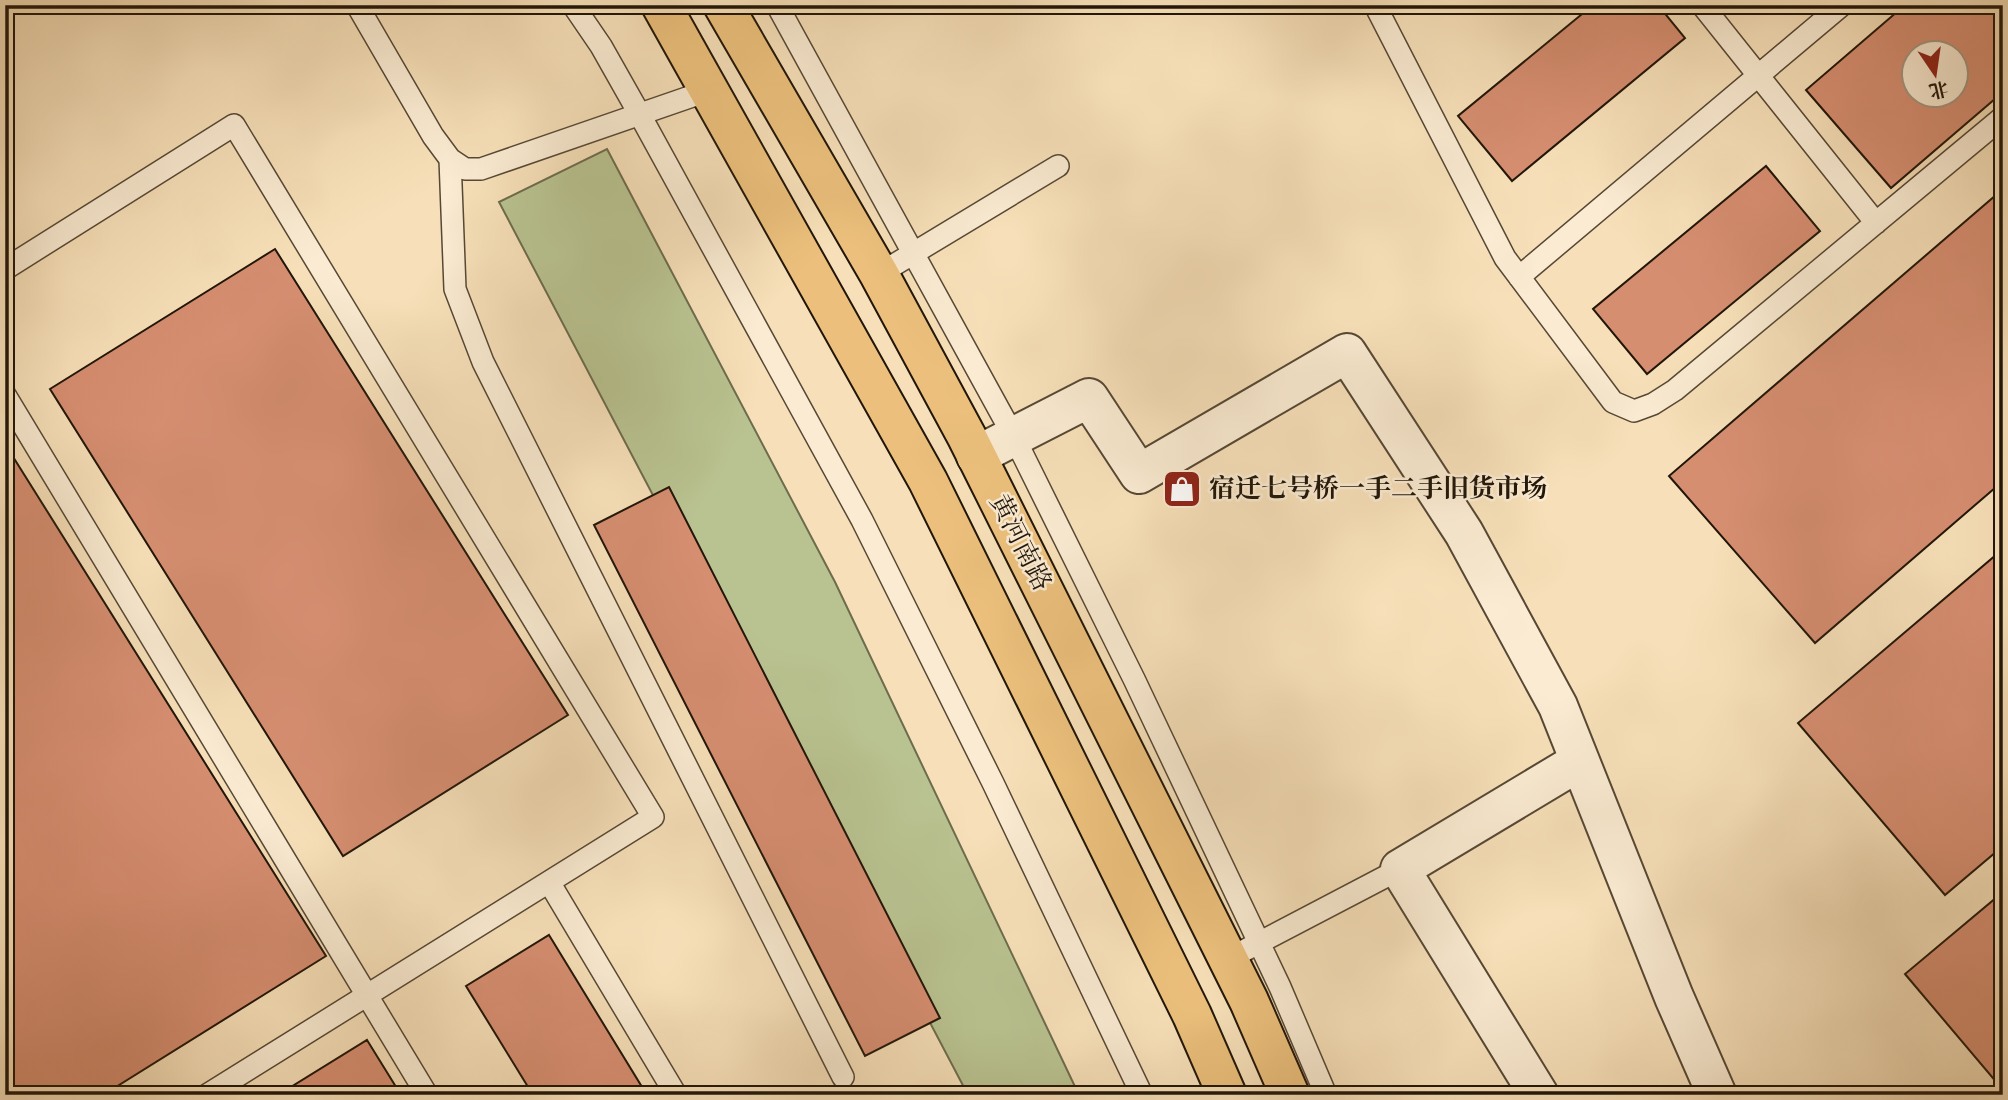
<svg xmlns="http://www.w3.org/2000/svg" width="2008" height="1100" font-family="'IM FELL DW Pica','Noto Serif SC',serif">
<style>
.green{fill:#b9c391;stroke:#6d6c4d;stroke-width:2}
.building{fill:#d68e71;stroke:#211609;stroke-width:2;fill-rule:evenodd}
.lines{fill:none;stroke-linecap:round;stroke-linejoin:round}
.service-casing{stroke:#564835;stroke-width:24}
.minor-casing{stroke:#564835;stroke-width:42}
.primary-casing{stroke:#211609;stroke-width:42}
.service{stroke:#faebd2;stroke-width:21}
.minor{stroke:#faebd2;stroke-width:38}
.primary{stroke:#ecc07c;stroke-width:38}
.labels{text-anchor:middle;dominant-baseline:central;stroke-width:5;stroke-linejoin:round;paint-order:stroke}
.poi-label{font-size:26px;font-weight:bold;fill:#211609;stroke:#faebd2;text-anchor:start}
.street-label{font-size:26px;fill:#211609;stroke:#faebd2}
</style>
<rect width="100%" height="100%" fill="#f7e0b9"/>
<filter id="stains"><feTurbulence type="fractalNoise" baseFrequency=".00286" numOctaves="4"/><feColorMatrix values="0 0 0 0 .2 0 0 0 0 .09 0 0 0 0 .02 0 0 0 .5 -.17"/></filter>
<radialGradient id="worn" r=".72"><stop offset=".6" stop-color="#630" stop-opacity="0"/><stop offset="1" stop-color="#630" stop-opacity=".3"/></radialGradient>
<!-- green -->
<path class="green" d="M607 149 835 582 1079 1095H968L499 202Z"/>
<!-- building -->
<path class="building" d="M1593 5H1658L1685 38 1512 181 1458 116Z
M1905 5H2003V92L1891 188 1806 90ZM1913 52H1955V94H1913Z
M1766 166 1820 231 1647 374 1593 309Z
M2003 189V481L1815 643 1669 476Z
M275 249 568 715 343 856 50 389Z
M5 444 326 956 103 1095H5Z
M669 487 940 1018 865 1056 594 525Z
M2003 549V846L1945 895 1798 723Z
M2003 892V1090L1905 974Z
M549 935 642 1087 628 1095H533L466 986Z
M367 1040 401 1095H278Z"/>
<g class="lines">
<defs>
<path id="service" d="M357 5 433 136 450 159 465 169H481L710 90
M573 5 601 46 640 115 862 520 993 783 1142 1095
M777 5 1014 437 1134 679 1280 987 1326 1095
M1375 5 1505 258 1613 402 1634 411 1653 404 1675 390 2003 117
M1702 5 1876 223
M5 7 8 5
M450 159 455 289 483 362 843 1077
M5 269 234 125 653 817 207 1095
M879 274 1058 166
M1519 277 1842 5
M5 395 427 1095
M549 882 676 1095
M1228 959 1400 869"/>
<path id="minor" d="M976 456 1089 398 1139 474 1347 353 1464 533 1558 706 1674 997 1717 1095
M1539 1095 1400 869 1580 761"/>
<path id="primary" d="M661 5 928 481 1192 1015 1227 1095
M723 5 879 274 967 437 1249 1001 1290 1095"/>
</defs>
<!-- service casing -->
<use href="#service" class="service-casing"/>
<!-- minor casing -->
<use href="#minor" class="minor-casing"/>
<!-- primary casing -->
<use href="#primary" class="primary-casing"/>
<!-- service -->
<use href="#service" class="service"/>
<!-- minor -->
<use href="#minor" class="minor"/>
<!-- primary -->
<use href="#primary" class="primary"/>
</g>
<!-- icons -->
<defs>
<symbol id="shop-square" viewBox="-11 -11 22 22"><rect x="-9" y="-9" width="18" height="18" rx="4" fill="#8f2418" stroke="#faebd2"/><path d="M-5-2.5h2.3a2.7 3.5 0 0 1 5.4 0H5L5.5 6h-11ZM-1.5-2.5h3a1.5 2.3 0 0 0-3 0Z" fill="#fff"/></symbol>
</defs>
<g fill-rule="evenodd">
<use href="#shop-square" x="1160" y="467" width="44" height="44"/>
</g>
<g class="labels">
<!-- poi labels -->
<g class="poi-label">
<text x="1209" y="489">宿迁七号桥一手二手旧货市场</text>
</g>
<!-- street labels -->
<g class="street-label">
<text transform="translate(1020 543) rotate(63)">黄河南路</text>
</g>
</g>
<!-- margin -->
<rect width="2008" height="1100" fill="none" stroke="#f7e0b9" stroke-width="28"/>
<rect x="7" y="7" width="1994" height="1086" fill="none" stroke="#211609" stroke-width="3.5"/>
<rect x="14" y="14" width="1980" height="1072" fill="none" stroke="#211609" stroke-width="2"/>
<!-- north arrow -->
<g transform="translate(1935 74) rotate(167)"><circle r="33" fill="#faebd2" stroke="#a39682" stroke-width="2"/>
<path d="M0-5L12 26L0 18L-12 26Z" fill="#8f2418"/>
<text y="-10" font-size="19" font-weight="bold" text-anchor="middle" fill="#211609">北</text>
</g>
<rect width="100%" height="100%" filter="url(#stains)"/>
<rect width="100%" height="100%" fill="url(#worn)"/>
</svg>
